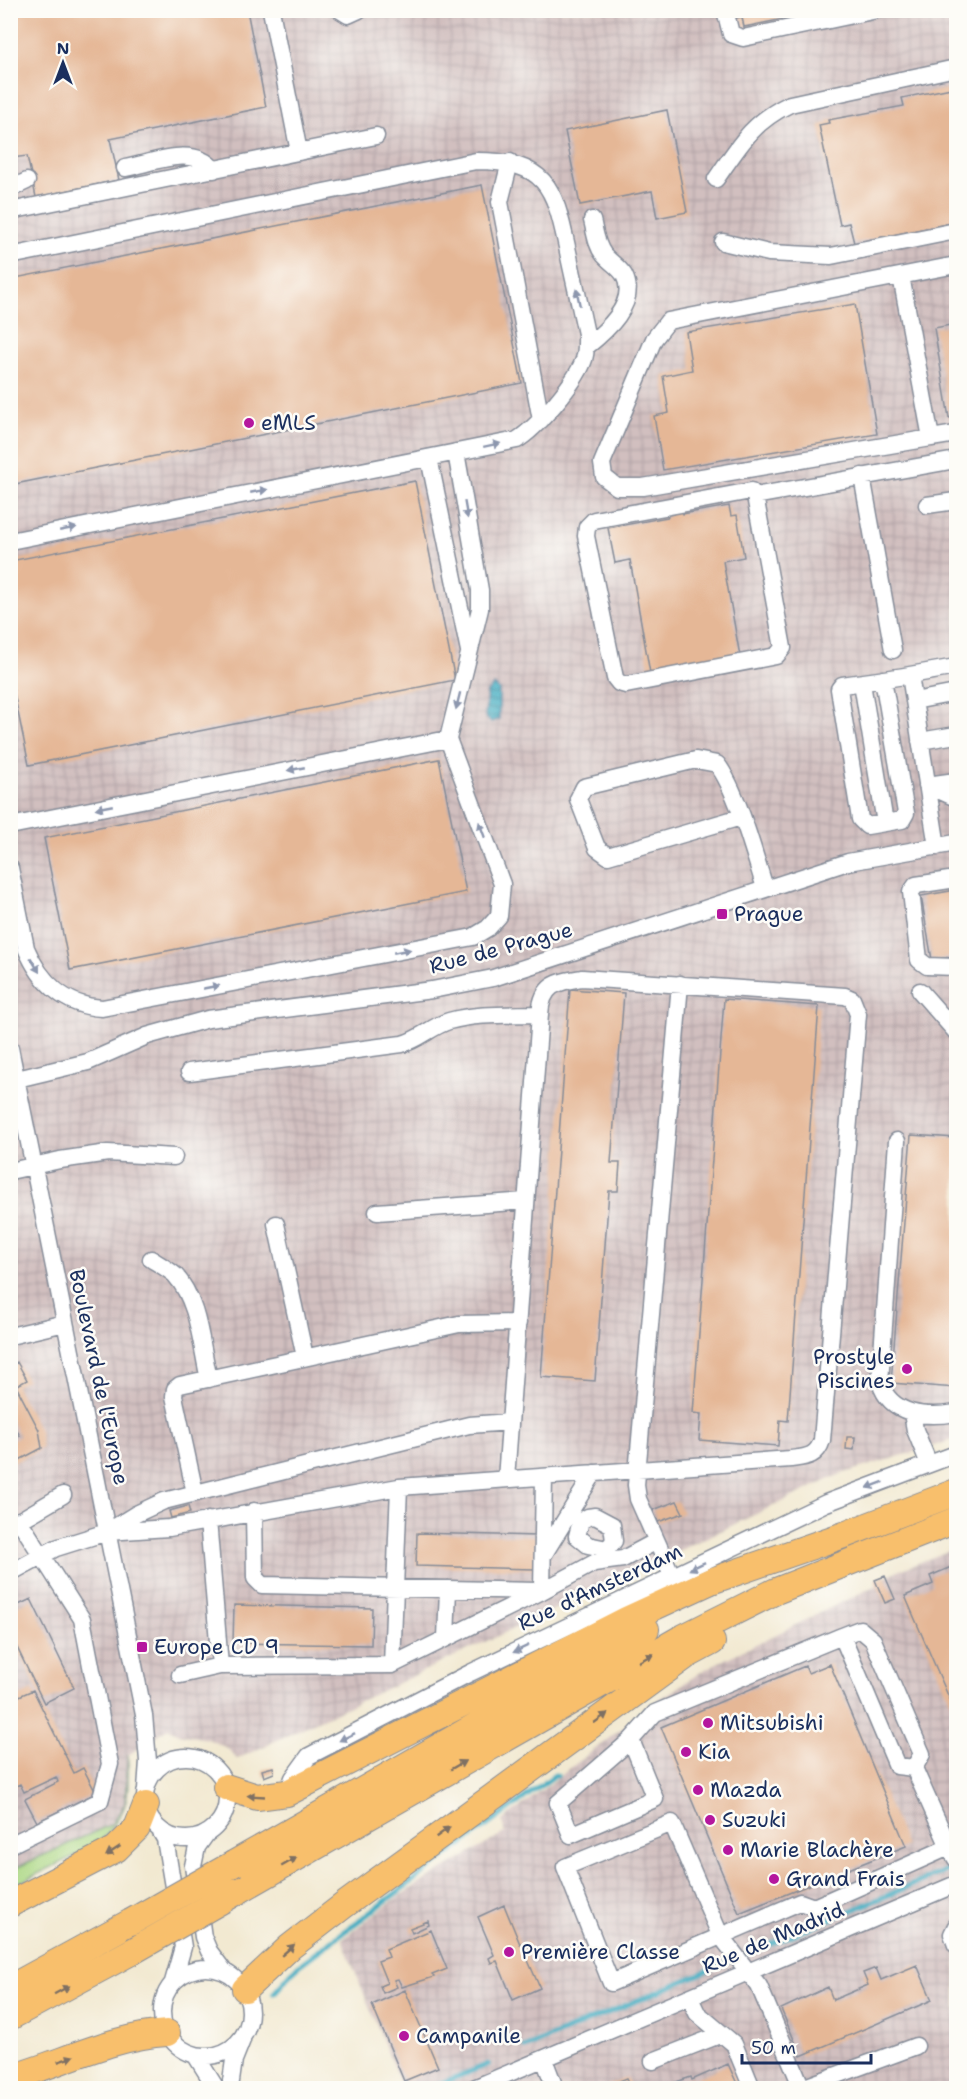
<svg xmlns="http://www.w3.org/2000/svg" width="967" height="2099" font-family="'Shantell Sans',sans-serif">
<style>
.industrial{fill:url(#industrial-grid)}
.green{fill:#abd783;stroke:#638370;stroke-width:1.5}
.water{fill:url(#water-rules);stroke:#2f6e90;stroke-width:1.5}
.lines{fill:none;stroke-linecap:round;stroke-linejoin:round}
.stream{stroke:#43adc2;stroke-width:5}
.building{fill:#e5b796}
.minor-casing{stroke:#868c98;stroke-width:19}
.highway-casing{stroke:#868c98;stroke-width:28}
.minor{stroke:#fff;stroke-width:16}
.highway{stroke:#f8bf6c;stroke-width:26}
.highway-bridge-casing{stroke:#868c98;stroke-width:28;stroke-linecap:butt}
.highway-bridge{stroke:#f8bf6c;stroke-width:26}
.oneway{fill:#8d97ae}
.oneway2{fill:#7e7064}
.poi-dot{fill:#b5179e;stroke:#fdfcf7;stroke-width:2}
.labels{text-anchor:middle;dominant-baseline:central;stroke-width:5;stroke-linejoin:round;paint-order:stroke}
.poi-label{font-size:21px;fill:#1b2f5e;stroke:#fdfcf7;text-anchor:start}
.street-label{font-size:21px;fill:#1b2f5e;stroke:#fdfcf7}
</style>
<defs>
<pattern id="industrial-grid" width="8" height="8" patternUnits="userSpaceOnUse" patternTransform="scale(1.5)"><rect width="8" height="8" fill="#d1bfbf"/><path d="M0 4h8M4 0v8" fill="none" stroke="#b3a4a7"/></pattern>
<pattern id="water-rules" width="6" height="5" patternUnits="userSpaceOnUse" patternTransform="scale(1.5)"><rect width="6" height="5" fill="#43adc2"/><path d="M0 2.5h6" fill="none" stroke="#378da1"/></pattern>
</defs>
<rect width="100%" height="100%" fill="#fdfcf7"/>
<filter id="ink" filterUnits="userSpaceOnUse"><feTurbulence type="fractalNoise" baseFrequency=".0167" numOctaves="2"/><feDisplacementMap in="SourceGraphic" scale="12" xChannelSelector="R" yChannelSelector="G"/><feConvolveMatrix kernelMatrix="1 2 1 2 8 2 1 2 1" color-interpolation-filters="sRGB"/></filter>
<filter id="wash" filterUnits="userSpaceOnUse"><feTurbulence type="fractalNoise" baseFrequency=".008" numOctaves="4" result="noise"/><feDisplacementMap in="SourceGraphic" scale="24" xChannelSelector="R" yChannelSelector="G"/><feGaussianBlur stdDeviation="1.35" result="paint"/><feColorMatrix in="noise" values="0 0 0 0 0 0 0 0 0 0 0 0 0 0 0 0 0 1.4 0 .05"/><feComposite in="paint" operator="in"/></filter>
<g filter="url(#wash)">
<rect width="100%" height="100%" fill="#f2e9d1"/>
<!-- industrial -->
<path class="industrial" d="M10 11H956V1439L841 1474 237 1759 227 1748 208 1739 179 1734 168 1728 128 1755 125 1804 112 1825 11 1870Z
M956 1548V2088H402L342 1939 397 1897 505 1833 502 1821 656 1702 707 1668 877 1585 875 1580Z"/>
<!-- green -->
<path class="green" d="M128 1755C128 1805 130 1805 99 1844L11 1887V1870L112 1824 125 1804Z"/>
<!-- water -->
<path class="water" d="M494 685 499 690V719L491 722 485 717 487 692Z"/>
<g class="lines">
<!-- stream -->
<path class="stream" d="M747 1954 948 1870
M274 1993 298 1966 555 1775 557 1776
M525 2048 728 1962
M429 2088 489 2064"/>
</g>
<g id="blocks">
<!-- building -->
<path class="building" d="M32 10H247L266 107 110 139 119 180 36 197 27 156 12 158 10 150V15Z
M734 10H817V12L744 27 742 17 736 18Z
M956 87V222L854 243 849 223 840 225 819 125 829 123 828 120 904 106 902 98Z
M667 110 687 212 657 218 652 191 580 205 565 131Z
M482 185 522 383 10 485V279Z
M855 304 877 434 663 470 654 416 669 413 663 376 692 370 686 332Z
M956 324V417L949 418 934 328Z
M415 481 455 680 29 765 10 674V561Z
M729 506 731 516 737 515 744 557 723 561 740 656 650 673 630 560 615 563 608 528 668 517 667 512 682 510 683 514Z
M439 759 466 892 70 970 44 838Z
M956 890V956L932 960 921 896Z
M570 989 624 993 611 1163H620L618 1191H609L595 1381 541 1377Z
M724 999 819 1006 788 1421 780 1420 778 1446 699 1440 701 1414 693 1413Z
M911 1135 956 1138V1307L951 1358H956V1388L891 1383Z
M17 1362 27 1380 16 1386 39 1430 42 1448 10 1465V1441L20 1436 10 1419V1366Z
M847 1437H855L854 1450 846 1449Z
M677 1501 683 1513 658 1522 653 1510Z
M188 1506 190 1513 171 1518 169 1511Z
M417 1533 536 1536 535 1569 416 1566Z
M956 1565V1714L905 1596 933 1584 930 1576Z
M885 1576 895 1599 885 1603 875 1580Z
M31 1599 74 1688 44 1703 10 1633V1609Z
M234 1605 372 1608 371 1645 233 1643Z
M830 1664 906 1846 739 1913 661 1727 805 1666 808 1673Z
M33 1690 74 1773 83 1768 96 1793 37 1822 25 1799 58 1782 56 1777 24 1792 20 1784 10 1789V1700Z
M273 1767 274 1773 264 1777 262 1770Z
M504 1905 520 1944 527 1941 529 1947 523 1949 540 1988 513 2000 497 1961 491 1963 489 1958 494 1955 478 1917Z
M428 1921 429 1925 412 1933 410 1928Z
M431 1930 447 1969 432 1975 434 1977 402 1987 398 1979 394 1980 397 1987 383 1993 380 1986 387 1983 378 1961 389 1957 386 1949Z
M917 1965 932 2000 801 2056 781 2009 828 1987 833 2000 868 1985 863 1973 876 1968 881 1980Z
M405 1990 438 2067 404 2081 372 2005Z
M728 2064 739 2088 661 2087 691 2077 692 2080Z
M627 2078 631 2088H602Z"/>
</g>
</g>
<g filter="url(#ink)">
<use href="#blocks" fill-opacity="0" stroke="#868c98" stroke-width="1.5"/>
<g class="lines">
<defs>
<path id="minor" d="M271 10 299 152
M340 10 348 15 359 10
M725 10 731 34 743 38 877 10
M510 162 500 202 541 420
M125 168C153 163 194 144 214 170
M716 179C739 146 752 122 790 104L956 68
M10 189 27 181
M10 211 376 136
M723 242 769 253 831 256 956 231
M10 256 476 161C546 161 554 186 567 247 573 276 580 305 586 334 586 343 587 353 583 362 574 384 538 427 517 440L10 541
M901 276 931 438 643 487H617L604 477 602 463 654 339 668 321 956 265
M586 347C605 332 639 303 624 275 619 267 610 262 604 255 596 245 595 232 592 220
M931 438 956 434
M429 458 469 651
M862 476 893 650
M755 496 783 648 776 656 626 685 619 683 615 678 586 536 587 527 594 520 751 491 755 496 956 460
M927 505 956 501
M883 679 906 813 902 820 867 826 860 819 839 689 842 685C865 682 887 679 910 675
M862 683 885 823
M914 701 956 693
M920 741 956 735
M956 781 927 785 956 798
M741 817 608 856 597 848 578 799 584 787 696 760 717 764C737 790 755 856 765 888
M10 826 448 739 480 609V590L456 452
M937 847 910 675 956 667
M10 868 26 948C40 982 65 1006 102 1008L473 937 488 928 499 916 502 884 448 739
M956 879 916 885 911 892 919 960 927 966 956 967
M920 991 956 1032
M10 1048 144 1715 148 1761 146 1789
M189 1072 402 1044C419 1040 432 1026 449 1021 477 1013 511 1015 540 1014
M17 1079 88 1062 147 1036 208 1019 432 990 493 978 848 862 956 843
M897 1141 880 1382C890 1416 927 1418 956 1413
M10 1171 60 1160 108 1153 174 1157
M377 1212 526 1201
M276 1224 305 1357
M151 1259C159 1264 168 1269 175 1275 199 1301 201 1346 209 1379
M10 1336 65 1323
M912 1413 915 1430 929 1464
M544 1477 542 1591 594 1563 623 1559 655 1542
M506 1479C518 1324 529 1169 540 1014 542 984 557 982 582 978L845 996 852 999 858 1014 822 1440C817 1457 806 1457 791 1459L399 1487 169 1528 107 1532 136 1514 164 1501 469 1425 510 1422
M195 1493 174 1396 175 1389 180 1385 459 1324 518 1323
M254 1511 255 1578 262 1585 537 1591
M595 1516 612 1525 614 1541 607 1549 588 1545 577 1536 581 1521 588 1517Z
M208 1520 220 1666
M12 1525 63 1495
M544 1554 594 1473
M10 1573 56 1548 107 1532
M673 1578 638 1499 636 1485 680 984
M860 1629 873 1640 922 1754 914 1768 897 1766 842 1636Z
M446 1638 448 1589
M392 1665 399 1487
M180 1675 220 1666 392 1665 542 1591
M631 1740 655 1799 571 1835 558 1803 631 1740 655 1713 842 1636
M145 1798a41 41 0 1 1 82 0a41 41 0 1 1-82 0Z
M914 1768 949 1847 956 1859
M288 1792 293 1778 309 1756 470 1673 826 1503 956 1454
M159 1829 165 1839 183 1947 173 1982
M207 1833 197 1847 193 1866 203 1937 209 1951 224 1971
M10 1845 100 1801 110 1764 82 1619 19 1520
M956 1926 952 1934 956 1945
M162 2012a44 44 0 1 1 88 0a44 44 0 1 1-88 0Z
M690 1998 697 2013 734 2044 752 2088
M916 2046 802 2088 759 1986 720 1935 672 1823 565 1867 611 1983 800 1902 814 1907 949 1847
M196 2056 216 2088
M544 2059 555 2088
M653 2061 722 2034
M230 2088 234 2060 242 2040
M474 2088 956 1884"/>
<path id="highway" d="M226 1787 257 1797 287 1793 626 1620 711 1581 844 1535 956 1492
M235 1863 646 1629
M238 1891 680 1639 776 1591 956 1520
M10 1904 116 1849 137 1828 146 1805
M10 1988 131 1922
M245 1989 290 1947 343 1906 686 1656 712 1642
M10 2017 133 1951
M10 2078C62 2063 113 2036 167 2033"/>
</defs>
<!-- minor casing -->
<use href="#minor" class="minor-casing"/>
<!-- highway casing -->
<use href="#highway" class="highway-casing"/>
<!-- minor -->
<use href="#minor" class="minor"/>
<!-- highway -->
<use href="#highway" class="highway"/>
<defs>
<path id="highway-bridge" d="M131 1922 235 1863
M133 1951 238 1891"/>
</defs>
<!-- highway-bridge casing -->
<use href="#highway-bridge" class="highway-bridge-casing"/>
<!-- highway-bridge -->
<use href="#highway-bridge" class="highway-bridge"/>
</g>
<!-- one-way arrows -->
<defs><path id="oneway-solid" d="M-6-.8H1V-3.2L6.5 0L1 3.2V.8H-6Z" transform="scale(1.5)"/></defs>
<g class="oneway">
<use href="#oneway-solid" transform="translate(578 297) rotate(-102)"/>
<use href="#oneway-solid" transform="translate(492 445) rotate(-12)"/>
<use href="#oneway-solid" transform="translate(259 491) rotate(-11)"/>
<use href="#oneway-solid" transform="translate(466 510) rotate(80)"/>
<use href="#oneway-solid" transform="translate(68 529) rotate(-11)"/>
<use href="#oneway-solid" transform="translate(458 701) rotate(104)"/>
<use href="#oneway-solid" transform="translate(296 769) rotate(169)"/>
<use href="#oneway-solid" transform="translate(104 807) rotate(169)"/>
<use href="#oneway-solid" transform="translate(482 830) rotate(-110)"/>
<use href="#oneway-solid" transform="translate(402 951) rotate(-11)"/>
<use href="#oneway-solid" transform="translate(35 965) rotate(59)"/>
<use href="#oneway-solid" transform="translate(211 987) rotate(-11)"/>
<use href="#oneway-solid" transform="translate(875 1485) rotate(159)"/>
<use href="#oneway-solid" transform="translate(697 1566) rotate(154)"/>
<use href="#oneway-solid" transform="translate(521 1649) rotate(155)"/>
<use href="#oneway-solid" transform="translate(347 1737) rotate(154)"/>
</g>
<g class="oneway2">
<use href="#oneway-solid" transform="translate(646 1658) rotate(-29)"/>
<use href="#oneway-solid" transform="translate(601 1718) rotate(-36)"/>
<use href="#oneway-solid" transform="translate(458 1765) rotate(-30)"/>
<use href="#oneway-solid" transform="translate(256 1796) rotate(-177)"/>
<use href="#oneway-solid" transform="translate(443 1832) rotate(-36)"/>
<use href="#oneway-solid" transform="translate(113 1851) rotate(146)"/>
<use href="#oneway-solid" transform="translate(289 1862) rotate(-30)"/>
<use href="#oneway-solid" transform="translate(288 1950) rotate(-41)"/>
<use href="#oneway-solid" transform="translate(62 1990) rotate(-28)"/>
<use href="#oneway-solid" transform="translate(66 2059) rotate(-19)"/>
</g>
</g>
<!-- markers -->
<g class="poi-dot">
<circle cx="249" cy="423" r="6"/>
<rect x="716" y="908" width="12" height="12" rx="3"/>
<circle cx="907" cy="1369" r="6"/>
<rect x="136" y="1641" width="12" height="12" rx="3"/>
<circle cx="708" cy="1723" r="6"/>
<circle cx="686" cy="1752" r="6"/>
<circle cx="698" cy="1790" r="6"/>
<circle cx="710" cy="1820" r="6"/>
<circle cx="728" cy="1850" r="6"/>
<circle cx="774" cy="1879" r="6"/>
<circle cx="509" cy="1952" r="6"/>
<circle cx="404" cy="2036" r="6"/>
</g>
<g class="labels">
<!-- poi labels -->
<g class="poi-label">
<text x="261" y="423">eMLS</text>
<text x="734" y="914">Prague</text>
<text x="895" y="1357" text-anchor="end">Prostyle<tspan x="895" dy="24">Piscines</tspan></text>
<text x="154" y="1647">Europe CD 9</text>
<text x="720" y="1723">Mitsubishi</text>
<text x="698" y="1752">Kia</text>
<text x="710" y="1790">Mazda</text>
<text x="722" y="1820">Suzuki</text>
<text x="740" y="1850">Marie Blachère</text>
<text x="786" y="1879">Grand Frais</text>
<text x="521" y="1952">Première Classe</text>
<text x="416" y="2036">Campanile</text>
</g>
<!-- street labels -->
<g class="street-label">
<text transform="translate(501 948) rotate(-15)">Rue de Prague</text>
<text transform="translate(99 1377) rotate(78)">Boulevard de l'Europe</text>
<text transform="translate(600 1587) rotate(-25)">Rue d'Amsterdam</text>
<text transform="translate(773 1938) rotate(-23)">Rue de Madrid</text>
</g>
</g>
<!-- margin -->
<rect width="967" height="2099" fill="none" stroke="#fdfcf7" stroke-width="36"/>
<!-- north arrow -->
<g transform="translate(63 63)" stroke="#fdfcf7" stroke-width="4.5" paint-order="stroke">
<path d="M0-4.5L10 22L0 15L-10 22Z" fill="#1b2f5e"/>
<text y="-9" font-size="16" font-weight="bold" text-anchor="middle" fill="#1b2f5e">N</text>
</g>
<!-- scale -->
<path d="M742 2054v9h129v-9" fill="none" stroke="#1b2f5e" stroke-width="3"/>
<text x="751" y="2054" font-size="18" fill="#1b2f5e" stroke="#fdfcf7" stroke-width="4.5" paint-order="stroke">50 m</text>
</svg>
